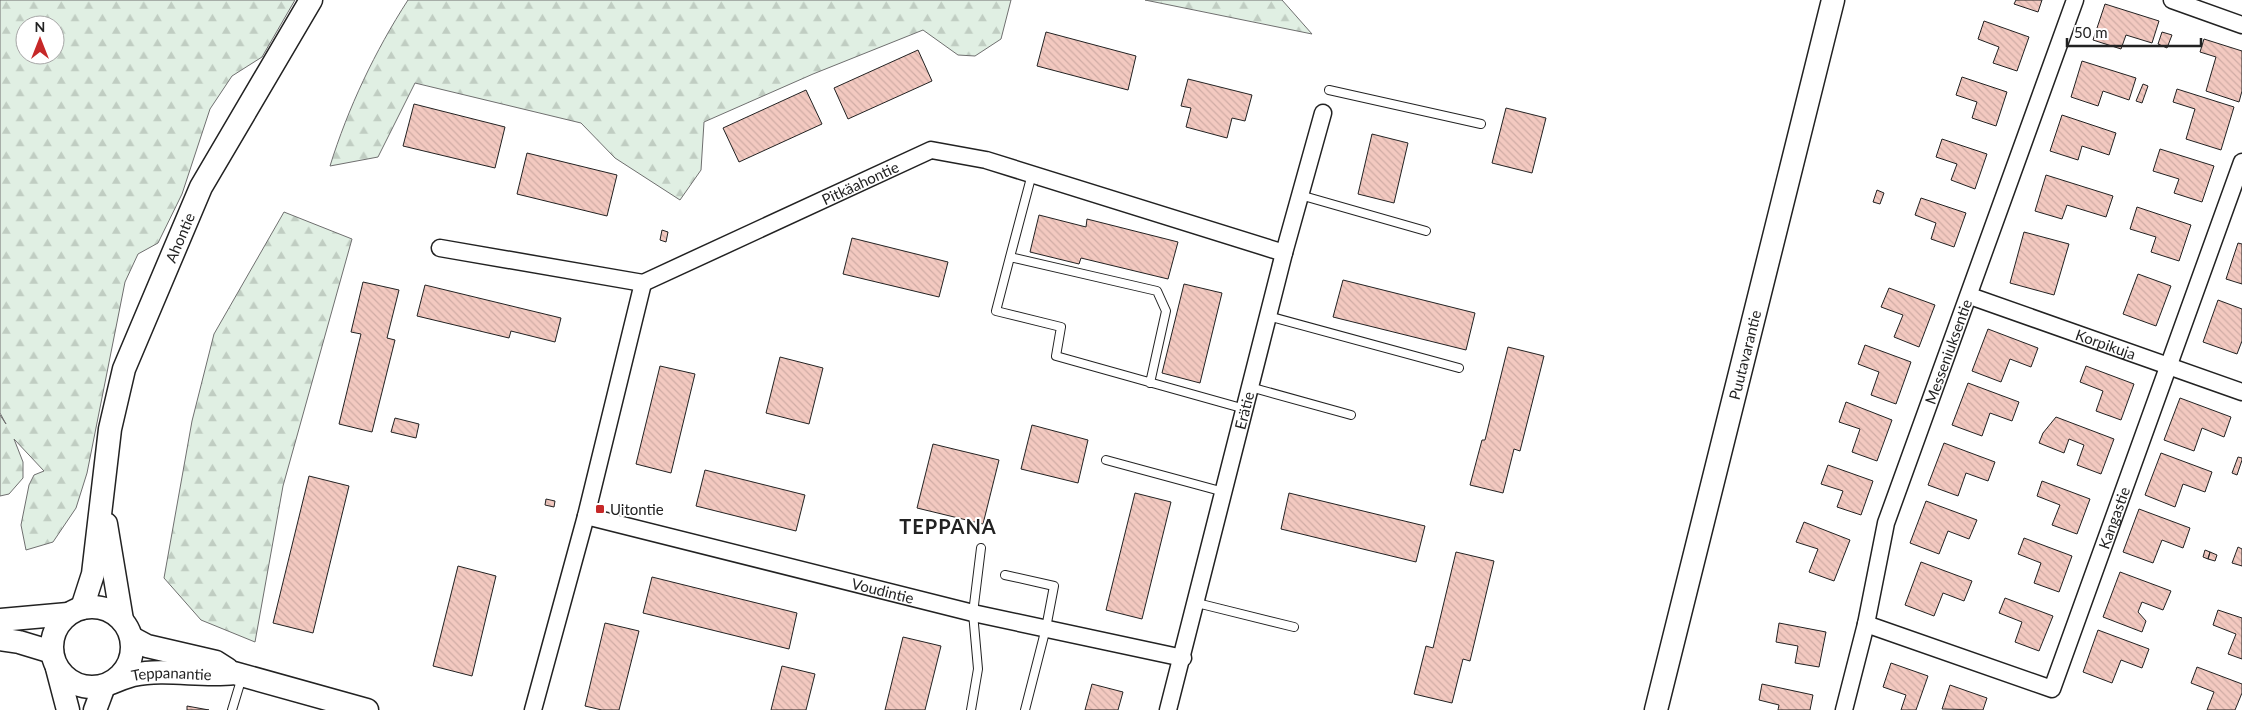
<svg xmlns="http://www.w3.org/2000/svg" width="2242" height="710" font-family="Lato,sans-serif">
<style>
.forest{fill:url(#forest-firs);stroke:#6f6f6f;fill-rule:evenodd}
.building{fill:url(#building-back-hatch);stroke:#222}
.lines{fill:none;stroke-linecap:round;stroke-linejoin:round}
.lane-casing{stroke:#222;stroke-width:10}
.street-casing{stroke:#222;stroke-width:19}
.secondary-casing{stroke:#222;stroke-width:25}
.lane{stroke:#fff;stroke-width:8}
.street{stroke:#fff;stroke-width:16}
.secondary{stroke:#fff;stroke-width:22}
.poi-dot{fill:#c62828;stroke:#fff;stroke-width:2}
.labels{text-anchor:middle;dominant-baseline:central;stroke-width:4;stroke-linejoin:round;paint-order:stroke}
.street-label{font-size:15px;fill:#222;stroke:#fff}
.poi-label{font-size:15px;fill:#222;stroke:#fff;text-anchor:start}
.district-label{font-size:20px;font-weight:bold;letter-spacing:1px;fill:#222;stroke:#fff}
</style>
<defs>
<pattern id="forest-firs" width="22" height="20" patternUnits="userSpaceOnUse" patternTransform="scale(1.25)"><rect width="22" height="20" fill="#e0efe3"/><path d="M5 1l3.5 6h-7zM16 11l3.5 6h-7z" fill="#c0cdc2"/></pattern>
<pattern id="building-back-hatch" width="6" height="6" patternUnits="userSpaceOnUse" patternTransform="scale(1.25)"><rect width="6" height="6" fill="#f3c9c0"/><path d="M-1 5l2 2M0 0l6 6M5-1l2 2" fill="none" stroke="#d0aca5"/></pattern>
</defs>
<rect width="100%" height="100%" fill="#fff"/>
<!-- forest -->
<path class="forest" d="M0 0H295L262 57 232 76 210 109 182 194 158 243 138 254 125 282 87 473 76 508 53 542 26 550 21 525 29 485 34 475 44 471 14 439 23 462V478L9 494 0 496V415L6 424 0 413ZM25 25H55V55H25Z
M408 0H1011L1001 39 975 56 958 55 923 30 813 74 704 122 701 170 680 200 615 158 581 123 415 83 378 157 330 166C348 108 375 51 408 0Z
M1145 0H1282L1312 34Z
M284 212 352 239 283 486 255 642 201 620 164 578 192 421 214 334Z"/>
<!-- building -->
<path class="building" d="M2016 0H2042L2038 12 2014 4Z
M2105 4 2159 21 2152 43 2126 35 2121 49 2093 40Z
M1984 21 2029 37 2017 71 1993 63 1999 47 1978 39Z
M1046 32 1136 56 1128 90 1037 66Z
M2162 32 2172 35 2167 48 2158 44Z
M2204 39 2242 51V91L2239 102 2206 91 2216 57 2200 52Z
M918 50 932 81 848 119 834 88Z
M2082 61 2136 78 2129 100 2103 91 2098 106 2071 97Z
M1962 77 2007 92 1996 126 1972 118 1977 102 1956 95Z
M1188 79 1252 95 1245 121 1232 118 1227 138 1186 127 1191 108 1181 106Z
M2143 84 2148 86 2142 103 2136 101Z
M2177 89 2234 107 2221 150 2186 139 2195 109 2173 102Z
M806 90 822 124 739 162 723 128Z
M414 104 505 127 495 168 403 146Z
M1506 108 1546 118 1532 173 1492 163Z
M2062 115 2116 133 2109 155 2082 146 2078 160 2050 151Z
M1372 134 1408 143 1394 203 1358 194Z
M1942 139 1987 154 1975 189 1951 180 1957 164 1936 157Z
M2160 149 2214 166 2202 202 2174 193 2179 179 2153 171Z
M527 153 617 175 607 216 517 194Z
M2046 175 2113 196 2106 217 2067 205 2062 219 2035 211Z
M1877 190 1884 193 1880 204 1873 202Z
M1921 198 1966 213 1954 247 1931 239 1936 223 1915 215Z
M2137 207 2191 225 2179 261 2151 252 2156 237 2130 229Z
M1039 215 1086 227 1087 219 1178 242 1168 279 1081 258 1079 264 1030 252Z
M662 230 668 232 666 242 660 240Z
M2024 232 2069 244 2054 295 2010 283Z
M852 238 948 262 939 297 843 274Z
M2238 243 2242 244V284L2226 279Z
M2138 274 2171 286 2156 326 2123 314Z
M1343 280 1475 313 1466 350 1333 317Z
M363 282 399 290 387 338 395 340 372 432 339 424 361 334 351 332Z
M1184 284 1222 293 1200 383 1162 373Z
M425 285 561 318 555 342 511 331 509 338 417 316Z
M1889 288 1935 305 1919 347 1894 337 1903 315 1881 307Z
M2218 300 2242 309V341L2237 354 2203 342Z
M1988 329 2038 348 2031 367 2010 359 2001 382 1972 371Z
M1865 345 1911 362 1896 404 1871 395 1879 372 1858 364Z
M1508 347 1544 356 1520 451 1514 449 1503 493 1470 485 1482 440H1485Z
M780 357 823 368 809 424 766 413Z
M660 366 695 374 671 473 636 464Z
M2086 366 2134 384 2121 420 2096 411 2103 391 2080 382Z
M1968 383 2019 402 2012 421 1990 413 1982 436 1952 425Z
M2180 398 2231 417 2224 437 2202 428 2194 451 2164 440Z
M1846 402 1892 420 1877 461 1852 452 1860 429 1839 422Z
M2056 417 2114 439 2101 474 2077 465 2084 445 2069 439 2064 453 2039 443 2043 433Z
M395 418 419 424 416 438 391 432Z
M1032 425 1088 440 1078 483 1021 469Z
M1944 443 1995 462 1988 481 1966 473 1958 496 1928 485Z
M933 444 999 460 983 524 917 508Z
M2161 453 2212 472 2205 492 2183 484 2175 507 2145 495Z
M2238 457 2242 458V460L2237 475 2232 473Z
M1828 465 1873 481 1861 515 1837 507 1843 491 1821 484Z
M705 470 805 495 796 531 696 506Z
M309 476 349 486 313 633 273 623Z
M2042 481 2090 499 2077 534 2052 525 2060 505 2037 496Z
M1135 493 1171 502 1142 619 1106 610Z
M1289 493 1425 526 1416 562 1281 529Z
M546 499 555 501 554 507 545 505Z
M1926 501 1977 520 1969 539 1948 531 1939 554 1910 543Z
M2139 509 2190 528 2183 548 2162 540 2153 563 2123 552Z
M1804 522 1850 540 1834 581 1809 572 1818 549 1796 542Z
M2024 538 2072 556 2059 592 2034 583 2041 563 2018 554Z
M2238 547 2242 549V566L2232 563Z
M2205 550 2210 552 2208 559 2203 557Z
M1456 552 1494 561 1470 661 1463 659 1452 703 1414 694 1426 646 1433 648Z
M2210 552 2217 555 2215 561 2208 559Z
M1921 562 1972 581 1964 601 1943 593 1934 616 1905 605Z
M458 566 496 576 472 676 433 666Z
M2120 572 2171 591 2163 610 2142 602 2138 612 2146 621 2142 632 2103 617Z
M652 577 797 613 789 649 643 613Z
M2005 598 2053 616 2039 651 2015 642 2022 622 1999 613Z
M2218 610 2242 618V659L2228 654 2236 634 2213 625Z
M605 623 639 631 619 710H602L585 706Z
M1779 623 1826 632 1819 667 1795 663 1798 646 1776 642Z
M2098 630 2149 649 2142 668 2121 660 2112 683 2083 672Z
M903 637 941 646 925 710H885Z
M1891 663 1928 676 1916 710H1901L1906 695 1883 687Z
M782 666 815 674 806 710H771Z
M2197 667 2242 684V693L2235 710H2207L2214 692 2191 683Z
M1092 684 1123 692 1118 710H1085Z
M1762 684 1813 695 1810 710H1778L1779 705 1759 700Z
M1950 685 1987 698 1983 710 1942 709Z
M187 706 209 710H187Z"/>
<g class="lines">
<defs>
<path id="lane" d="M1329 90 1481 124
M1300 195 1426 231
M1010 257 1032 174
M1268 316 1459 368
M1150 383 1166 311 1157 291 1010 257 996 311 1061 327 1056 356 1245 409
M1250 387 1351 415
M1106 460 1224 492
M1005 575 1054 586 1046 628 1025 710
M1197 603 1294 627
M232 710 242 677
M971 710 978 669 973 613 981 548"/>
<g id="street">
<path d="M2172 0 2242 25"/>
<path id="s1" d="M440 248 643 283 931 150 986 160 1284 253"/>
<path id="s2" d="M1970 296 2242 392"/>
<path id="s3" d="M586 516 973 613 1183 658"/>
<path id="s4" d="M1866 624 2052 689 2242 162"/>
<path d="M533 710 586 516 643 283"/>
<path id="s5" d="M1168 710 1284 253 1323 113"/>
<path id="s6" d="M1844 710 1866 624 1886 523 2075 0"/>
</g>
<g id="secondary">
<path d="M106 524 122 620"/>
<circle cx="92" cy="647" r="40"/>
<path id="s7" d="M82 608 93 574 110 429 124 369 201 187 311 0"/>
<path d="M0 620 68 614"/>
<path d="M132 638 147 646 216 662 227 669"/>
<path d="M0 639 19 642 52 652"/>
<path d="M57 668 68 710"/>
<path id="s8" d="M111 683C118 680 126 677 133 675 166 668 201 677 234 673L367 710"/>
<path d="M95 710 104 686"/>
<path id="s9" d="M1656 710 1833 0"/>
</g>
</defs>
<!-- lane casing -->
<use href="#lane" class="lane-casing"/>
<!-- street casing -->
<use href="#street" class="street-casing"/>
<!-- secondary casing -->
<use href="#secondary" class="secondary-casing"/>
<!-- lane -->
<use href="#lane" class="lane"/>
<!-- street -->
<use href="#street" class="street"/>
<!-- secondary -->
<use href="#secondary" class="secondary"/>
</g>
<!-- markers -->
<rect class="poi-dot" x="595" y="504" width="10" height="10" rx="2.5"/>
<g class="labels">
<!-- street labels -->
<g class="street-label">
<text stroke="none"><textPath href="#s1" startOffset="445">Pitkäahontie</textPath></text>
<text stroke="none"><textPath href="#s7" startOffset="386">Ahontie</textPath></text>
<text stroke="none"><textPath href="#s2" startOffset="144">Korpikuja</textPath></text>
<text stroke="none"><textPath href="#s6" startOffset="374">Messeniuksentie</textPath></text>
<text stroke="none"><textPath href="#s9" startOffset="366">Puutavarantie</textPath></text>
<text stroke="none"><textPath href="#s5" startOffset="309">Erätie</textPath></text>
<text stroke="none"><textPath href="#s4" startOffset="379">Kangastie</textPath></text>
<text stroke="none"><textPath href="#s3" startOffset="306">Voudintie</textPath></text>
<text stroke="none"><textPath href="#s8" startOffset="62">Teppanantie</textPath></text>
</g>
<!-- poi labels -->
<g class="poi-label">
<text x="610" y="509">Uitontie</text>
</g>
<!-- district labels -->
<g class="district-label">
<text x="948" y="526">TEPPANA</text>
</g>
</g>
<!-- north arrow -->
<g transform="translate(40 40)"><circle r="24" fill="#ffffff" stroke="#a7a7a7"/>
<path d="M0-4L9 19L0 12L-9 19Z" fill="#c62828"/>
<text y="-8" font-size="14" font-weight="bold" text-anchor="middle" fill="#222222">N</text>
</g>
<!-- scale -->
<path d="M2067 38v8h134v-8" fill="none" stroke="#222222" stroke-width="2.5"/>
<text x="2074" y="38" font-size="15" fill="#222222" stroke="#ffffff" stroke-width="4" paint-order="stroke">50 m</text>
</svg>
